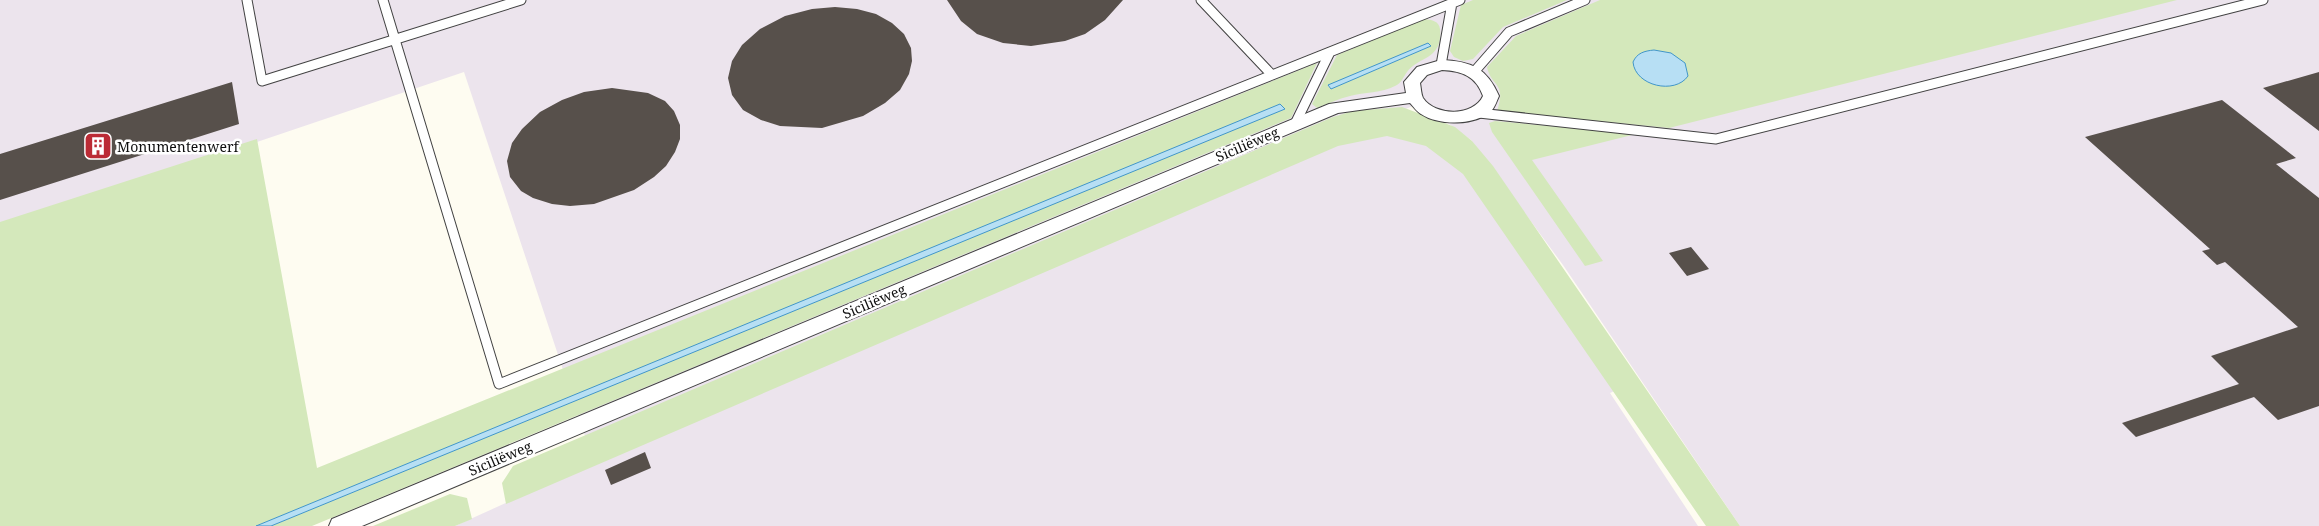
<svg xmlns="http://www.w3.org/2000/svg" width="2319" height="526" font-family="'Noto Serif',serif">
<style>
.industrial{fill:#ece4ed}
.green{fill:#d4e8bb;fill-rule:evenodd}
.water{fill:#b7dff4;stroke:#4196c9}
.building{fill:#57504b}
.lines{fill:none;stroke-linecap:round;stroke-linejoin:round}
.lane-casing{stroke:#424242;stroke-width:11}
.street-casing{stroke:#424242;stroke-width:2}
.lane{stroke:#fff;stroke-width:9}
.street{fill:#fff;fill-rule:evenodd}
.labels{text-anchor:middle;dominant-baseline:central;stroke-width:5;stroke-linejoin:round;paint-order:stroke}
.street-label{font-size:14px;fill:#0f0f0f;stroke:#fff}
.poi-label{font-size:14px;fill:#0f0f0f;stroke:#fff;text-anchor:start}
</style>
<rect width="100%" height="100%" fill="#fefcf1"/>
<!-- industrial -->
<path class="industrial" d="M0 0H2319V526H1740L1563 265 1471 140 1420 103 589 448 464 72 0 229Z
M1403 133 1453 158 1626 386 1610 393 1698 526H455L647 439 1331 145Z"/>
<!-- green -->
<path class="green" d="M1473 0H1567L1503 27 1473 59 1463 61 1454 57 1450 51 1461 5Z
M1600 0H2177L1669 128 1497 111C1507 82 1491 87 1487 67L1516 36Z
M1425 19C1432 20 1439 21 1440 29 1443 60 1419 56 1407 72 1403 77 1402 83 1395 86 1382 93 1364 92 1350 96 1338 99 1327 104 1317 108L1312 104 1337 55ZM1428 43 1431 46 1331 89 1328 86Z
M1317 63 1291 118 312 526H271L1284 109 1280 105 256 526H0V222L257 139 317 468Z
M1402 107 1455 127 1472 141 1493 166 1740 526H1706L1463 174 1426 146 1387 136 1338 146 506 504 502 483 513 466 1333 117 1353 111Z
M1495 121 1636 134 1532 160 1603 261 1585 266 1492 132 1489 123Z
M450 494 467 498 472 519 455 526H373Z"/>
<!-- water -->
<path class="water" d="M1428 43 1431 46 1331 89 1328 85Z
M1654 50 1671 53 1685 63 1688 76C1675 95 1635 86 1633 62 1637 53 1644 51 1654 50Z
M1280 104 1285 109 271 526H256Z"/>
<!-- building -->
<path class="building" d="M947 0H1123L1105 20 1085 34 1065 41 1031 46 1003 43 977 34 961 21Z
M835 7 857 9 876 14 892 23 904 34 911 48 912 61 909 74 900 90 885 103 863 116 822 128 780 126 761 120 743 110 732 95 728 78 732 61 742 45 760 29 785 16 812 9Z
M2319 72V131L2263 88Z
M232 82 239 124 0 200V154Z
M612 88 648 93 665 101 674 111 680 125V139L675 152 666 166 654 177 634 190 594 204 570 206 552 204 533 198 521 191 510 177 507 161 512 143 522 129 540 112 562 100 584 92Z
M2222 100 2296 158 2276 164 2319 198V406L2278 420 2254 397 2136 437 2122 423 2239 384 2211 356 2298 327 2225 262 2217 265 2202 251 2210 249 2085 137Z
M1691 247 1709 269 1687 276 1669 253Z
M645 452 651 468 611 485 605 470Z"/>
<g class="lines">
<defs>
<path id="lane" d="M247 0 262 81 521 0
M383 0 499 384 1460 0
M1201 0 1272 75
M1441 65 1452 3
M1474 72 1509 32 1585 0
M1479 113 1716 139 2263 0
M1295 124 1330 52"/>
<path id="street" d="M1441 60C1471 61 1487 68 1499 96 1497 100 1495 107 1492 110 1476 126 1439 126 1421 114 1417 112 1413 106 1410 103L1338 113 362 526H329L332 519 1329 104 1406 93 1404 82 1417 67ZM1442 70C1462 71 1476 76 1483 96 1474 116 1436 117 1423 98 1421 94 1421 88 1420 83L1427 75Z"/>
</defs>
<!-- lane casing -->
<use href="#lane" class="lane-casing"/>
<!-- street casing -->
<use href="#street" class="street-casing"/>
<!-- lane -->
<use href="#lane" class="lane"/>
<!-- street -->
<use href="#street" class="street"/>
</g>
<!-- icons -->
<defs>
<symbol id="building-square" viewBox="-11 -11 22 22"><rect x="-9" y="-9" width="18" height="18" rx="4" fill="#bb2b35" stroke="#fff"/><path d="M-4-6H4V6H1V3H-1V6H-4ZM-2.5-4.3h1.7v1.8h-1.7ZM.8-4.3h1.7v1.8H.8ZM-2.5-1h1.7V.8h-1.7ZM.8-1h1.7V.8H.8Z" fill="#fff"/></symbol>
</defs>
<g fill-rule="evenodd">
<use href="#building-square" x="82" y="130" width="32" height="32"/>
</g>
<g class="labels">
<!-- street labels -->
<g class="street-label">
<text transform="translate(1247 144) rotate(-23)">Siciliëweg</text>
<text transform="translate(874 301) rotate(-23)">Siciliëweg</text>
<text transform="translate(500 458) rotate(-23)">Siciliëweg</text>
</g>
<!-- poi labels -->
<g class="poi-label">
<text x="117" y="146">Monumentenwerf</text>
</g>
</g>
</svg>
